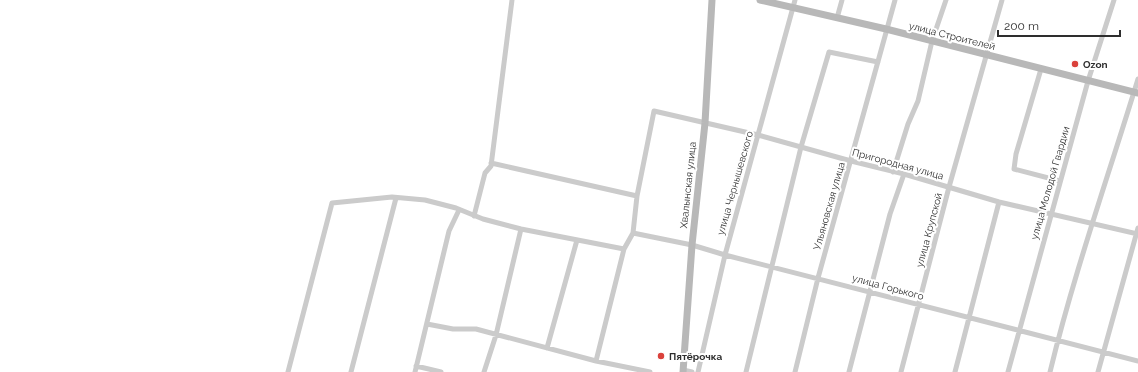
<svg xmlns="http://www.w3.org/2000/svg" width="1138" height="372" font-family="Raleway,sans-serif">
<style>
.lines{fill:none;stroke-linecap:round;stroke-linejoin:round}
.street{stroke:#cbcbcb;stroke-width:5}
.secondary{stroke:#b8b8b8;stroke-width:7}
.poi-dot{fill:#da413b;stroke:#fff;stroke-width:1.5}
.labels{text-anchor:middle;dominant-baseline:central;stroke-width:4;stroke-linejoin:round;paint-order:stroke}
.street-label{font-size:10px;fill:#2e2e2e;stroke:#fff}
.poi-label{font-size:10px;font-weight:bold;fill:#2e2e2e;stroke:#fff;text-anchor:start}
</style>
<rect width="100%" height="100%" fill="#fff"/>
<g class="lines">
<!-- street -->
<path class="street" d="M837 18 842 0
M1041 69 1016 154 1014 169 1060 181
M491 163 637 196
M893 172 908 124 918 101 932 41 946 0
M474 216 485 173 491 166 512 0
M633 233 692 245 725 255 1138 361
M427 324 453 329H476L596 361 650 372
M547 348 577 240
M596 361 624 249 633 233 637 196 654 111 758 135 851 161 904 174 999 202 1138 234
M416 366 441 372
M683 370 692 372
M288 372 332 203 392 197 425 200 456 208 483 219 521 229 624 249
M351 372 396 198
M415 372 449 231 459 210
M484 372 496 335 521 229
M698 372 725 255 795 0
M746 372 801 147 829 52 878 62
M795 372 818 278 895 0
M849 372 890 214 904 174
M901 372 949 187 1002 0
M955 372 999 202
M1008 372 1088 81 1114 0
M1050 372C1074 273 1108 177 1138 79
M1098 372 1138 228"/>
<!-- secondary -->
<path class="secondary" d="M760 0 886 29 1138 93
M683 372 692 245 705 123 712 0"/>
</g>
<!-- markers -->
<g class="poi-dot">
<circle cx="1075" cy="64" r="4"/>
<circle cx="661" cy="356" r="4"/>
</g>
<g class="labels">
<!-- street labels -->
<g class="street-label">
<text transform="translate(952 36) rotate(14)">улица Строителей</text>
<text transform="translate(898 164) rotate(15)">Пригородная улица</text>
<text transform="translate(735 183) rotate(-74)">улица Чернышевского</text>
<text transform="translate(1050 183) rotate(-74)">улица Молодой Гвардии</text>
<text transform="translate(688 185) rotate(-84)">Хвалынская улица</text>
<text transform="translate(829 206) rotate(-74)">Ульяновская улица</text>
<text transform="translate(929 230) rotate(-75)">улица Крупской</text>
<text transform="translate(888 287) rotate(15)">улица Горького</text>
</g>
<!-- poi labels -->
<g class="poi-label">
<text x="1083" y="64">Ozon</text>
<text x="669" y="356">Пятёрочка</text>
</g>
</g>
<!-- scale -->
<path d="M998 30v6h122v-6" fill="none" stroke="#2e2e2e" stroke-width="2"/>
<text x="1004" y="30" font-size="12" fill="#2e2e2e" stroke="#ffffff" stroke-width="3" paint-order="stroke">200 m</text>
</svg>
